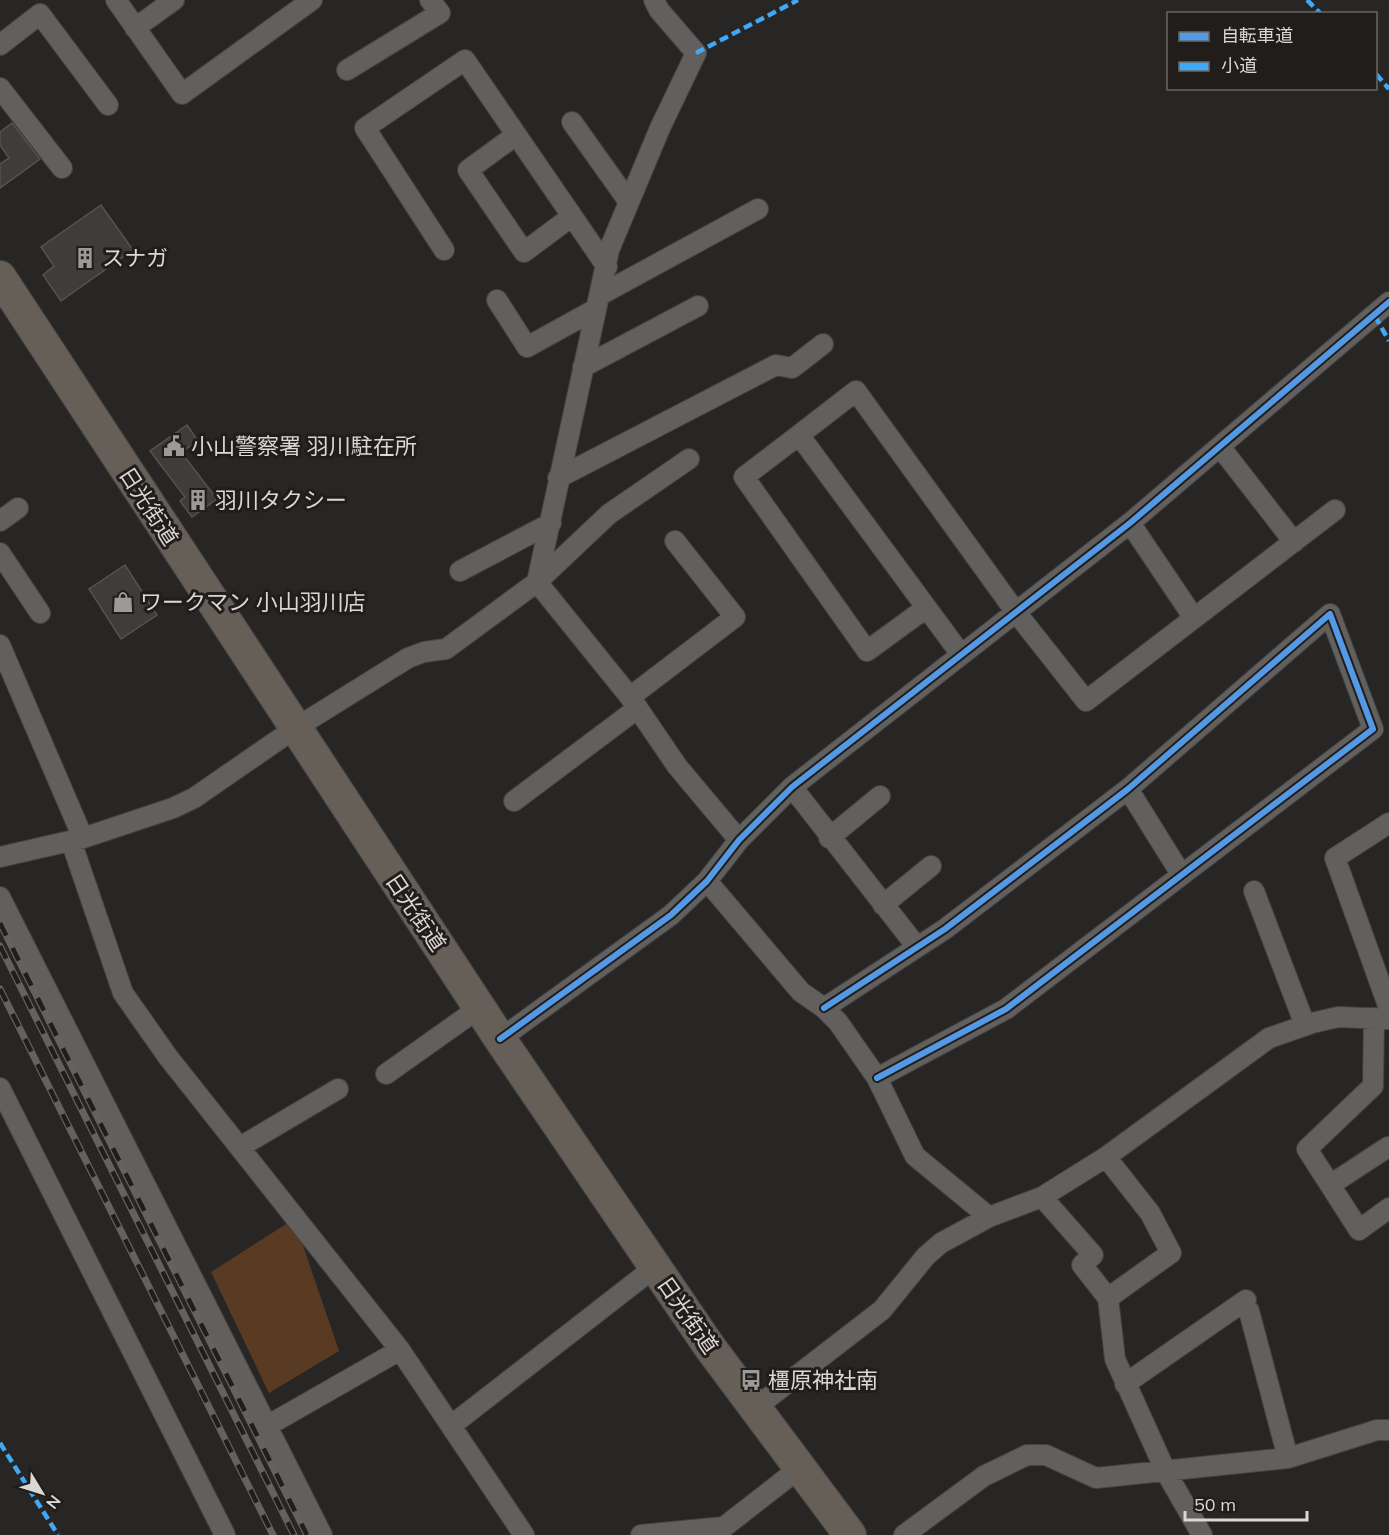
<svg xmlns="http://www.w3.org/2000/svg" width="1389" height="1535" font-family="Mulish,'Noto Sans JP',sans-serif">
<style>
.green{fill:#593a22}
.building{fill:#3e3d3c;stroke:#545352;stroke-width:1.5}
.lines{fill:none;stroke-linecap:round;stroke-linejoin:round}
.minor-casing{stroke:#454343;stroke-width:22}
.trunk-casing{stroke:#454343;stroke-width:34}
.minor{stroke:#62605f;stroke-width:20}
.trunk{stroke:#665f58;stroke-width:32}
.rail-casing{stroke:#646261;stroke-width:7}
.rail{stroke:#201d1a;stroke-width:4.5;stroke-dasharray:14;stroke-linecap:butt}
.quiet{stroke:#3fa9f5;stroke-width:4.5;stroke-dasharray:9 4.5;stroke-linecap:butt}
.cycleway-casing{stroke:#201d1a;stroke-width:10}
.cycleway{stroke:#5399e6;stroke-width:6}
.labels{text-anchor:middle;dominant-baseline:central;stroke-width:6;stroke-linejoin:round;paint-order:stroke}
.poi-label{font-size:22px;fill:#dad8d6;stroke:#201d1a;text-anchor:start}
.street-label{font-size:22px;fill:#dad8d6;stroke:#201d1a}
</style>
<rect width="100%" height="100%" fill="#282625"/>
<!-- green -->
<path class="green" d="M294 1219 339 1351 269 1393 211 1272Z"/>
<!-- building -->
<path class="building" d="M12 123 40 159 0 188V164L9 158 0 145V132Z
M101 205 133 250 61 301 43 275 54 266 41 247Z
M187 425 198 441 181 452 217 499 192 517 180 501 185 497 150 451Z
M125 565 157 615 121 639 89 589Z"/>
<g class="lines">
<defs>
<path id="minor" d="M116 0 182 94 312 0
M135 28 174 0
M0 45 40 14 108 105
M347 70 440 13 430 0
M0 88 62 168
M572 122 629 202
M516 135 468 170 524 252 571 217
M444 250 365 128 465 60 607 267
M600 295 758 209
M497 300 527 347 596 309
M583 367 698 306
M799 435 856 391 1015 611 1086 701 1335 510
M1221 448 1294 542
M558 478 776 365 792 368 823 344
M0 521 18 508
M1130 523 1194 618
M0 553 40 613
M460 571 551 523
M537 582 609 250 660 128 696 53 659 10 654 0
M537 582 630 697 677 766 739 840
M926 608 867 651 744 477 799 435 960 653
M0 645 83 838
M630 697 735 617 675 541
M792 787 917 947
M1128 789 1181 874
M514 801 638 708
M1389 823 1335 858 1389 1008
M829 838 880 796
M71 841 123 993 168 1057 400 1350 524 1535
M0 857 83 838 173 808 194 798 294 729 408 658 424 652 446 649 537 582 609 514 689 459
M707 881 801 992 824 1008 838 1022 877 1078 915 1156 989 1217
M1254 891 1305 1025
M0 897 322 1535
M883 905 931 866
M824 1008 945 929 1128 789 1330 614 1373 729 1006 1009 877 1078
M1374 1018 1373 1086 1307 1149 1359 1230 1389 1208
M500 1039 671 915 707 881 739 840 792 787 1130 523 1389 302
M386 1074 479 1008
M0 1088 225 1535
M240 1147 338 1089
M1106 1157 1150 1213 1171 1253 1108 1298 1115 1359 1166 1472 1202 1535
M1330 1185 1388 1147
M1042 1197 1093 1255 1082 1265 1108 1298
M1249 1311 1288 1458
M1125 1384 1246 1300
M755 1408 882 1310 926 1256 941 1243 989 1217 1042 1197 1106 1157 1269 1038 1312 1023 1338 1017 1389 1019
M452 1425 655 1267
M267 1426 400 1350
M641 1535 724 1527 801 1467
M904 1535 984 1476 1027 1455H1046L1096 1478 1288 1458 1377 1430H1389"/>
<path id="trunk" d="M0 277 500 1039 709 1346 850 1535"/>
</defs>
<!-- minor casing -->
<use href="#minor" class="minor-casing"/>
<!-- trunk casing -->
<use href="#trunk" class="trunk-casing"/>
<!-- minor -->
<use href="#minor" class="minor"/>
<!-- trunk -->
<use href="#trunk" class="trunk"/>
<defs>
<path id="rail" d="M0 923 307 1535
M0 946 294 1535
M0 989 273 1535"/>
</defs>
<!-- rail casing -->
<use href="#rail" class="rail-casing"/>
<!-- rail -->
<use href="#rail" class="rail"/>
<!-- quiet -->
<path class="quiet" d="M1307 0 1321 14
M696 53 798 0
M1376 74 1389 89
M1375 316 1389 341
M0 1443 58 1535"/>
<defs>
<path id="cycleway" d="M824 1008 945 929 1128 789 1330 614 1373 729 1006 1009 877 1078
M500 1039 671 915 707 881 739 840 792 787 1130 523 1389 302"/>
</defs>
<!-- cycleway casing -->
<use href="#cycleway" class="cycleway-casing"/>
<!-- cycleway -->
<use href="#cycleway" class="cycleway"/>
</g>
<!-- icons -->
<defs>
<symbol id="building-bare" viewBox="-9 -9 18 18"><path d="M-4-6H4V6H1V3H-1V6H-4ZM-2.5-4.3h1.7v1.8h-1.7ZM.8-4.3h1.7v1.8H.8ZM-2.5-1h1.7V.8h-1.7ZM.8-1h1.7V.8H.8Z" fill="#9c9a98" stroke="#201d1a" stroke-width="2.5" paint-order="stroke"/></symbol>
<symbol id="civic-bare" viewBox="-9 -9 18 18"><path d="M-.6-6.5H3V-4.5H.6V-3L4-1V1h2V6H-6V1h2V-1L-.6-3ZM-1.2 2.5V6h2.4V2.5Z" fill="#9c9a98" stroke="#201d1a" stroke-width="2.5" paint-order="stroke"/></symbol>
<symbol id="shop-bare" viewBox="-9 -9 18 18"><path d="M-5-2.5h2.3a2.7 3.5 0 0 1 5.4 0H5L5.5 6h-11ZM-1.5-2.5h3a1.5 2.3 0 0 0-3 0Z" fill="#9c9a98" stroke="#201d1a" stroke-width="2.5" paint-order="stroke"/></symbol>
<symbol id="bus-bare" viewBox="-9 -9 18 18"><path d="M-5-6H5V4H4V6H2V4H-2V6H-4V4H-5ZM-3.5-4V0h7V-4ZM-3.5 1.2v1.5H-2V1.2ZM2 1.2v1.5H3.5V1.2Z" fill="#9c9a98" stroke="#201d1a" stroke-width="2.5" paint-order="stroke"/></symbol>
</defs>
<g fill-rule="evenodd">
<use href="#building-bare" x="70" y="243" width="30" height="30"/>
<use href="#civic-bare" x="159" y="431" width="30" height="30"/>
<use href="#building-bare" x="183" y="485" width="30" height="30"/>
<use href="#shop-bare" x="108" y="587" width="30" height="30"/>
<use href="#bus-bare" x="736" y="1365" width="30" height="30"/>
</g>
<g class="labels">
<!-- poi labels -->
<g class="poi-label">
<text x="102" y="258">スナガ</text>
<text x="191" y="446">小山警察署 羽川駐在所</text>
<text x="215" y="500">羽川タクシー</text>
<text x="140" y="602">ワークマン 小山羽川店</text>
<text x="768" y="1380">橿原神社南</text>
</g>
<!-- street labels -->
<g class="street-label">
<text transform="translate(149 506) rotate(57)">日光街道</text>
<text transform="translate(416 912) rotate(56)">日光街道</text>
<text transform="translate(688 1315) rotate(55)">日光街道</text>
</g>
</g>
<!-- legend -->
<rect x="1167" y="12" width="210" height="78" fill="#201d1a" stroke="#6a6865" stroke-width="1.5"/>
<rect x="1179" y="32" width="30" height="9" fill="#5399e6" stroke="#6a6865" stroke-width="1.5"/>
<text x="1221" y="42" font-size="18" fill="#dad8d6">自転車道</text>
<rect x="1179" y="62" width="30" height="9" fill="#3fa9f5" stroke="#6a6865" stroke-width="1.5"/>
<text x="1221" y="72" font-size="18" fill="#dad8d6">小道</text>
<!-- north arrow -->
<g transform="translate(42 1493) rotate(128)" stroke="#201d1a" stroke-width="4.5" paint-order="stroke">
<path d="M0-4.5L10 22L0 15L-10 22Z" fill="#dad8d6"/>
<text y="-9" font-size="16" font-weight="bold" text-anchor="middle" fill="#dad8d6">N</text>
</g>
<!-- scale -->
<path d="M1185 1511v9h122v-9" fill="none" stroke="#dad8d6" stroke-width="3"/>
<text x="1194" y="1511" font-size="18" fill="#dad8d6" stroke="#201d1a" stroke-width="4.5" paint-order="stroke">50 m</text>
</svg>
